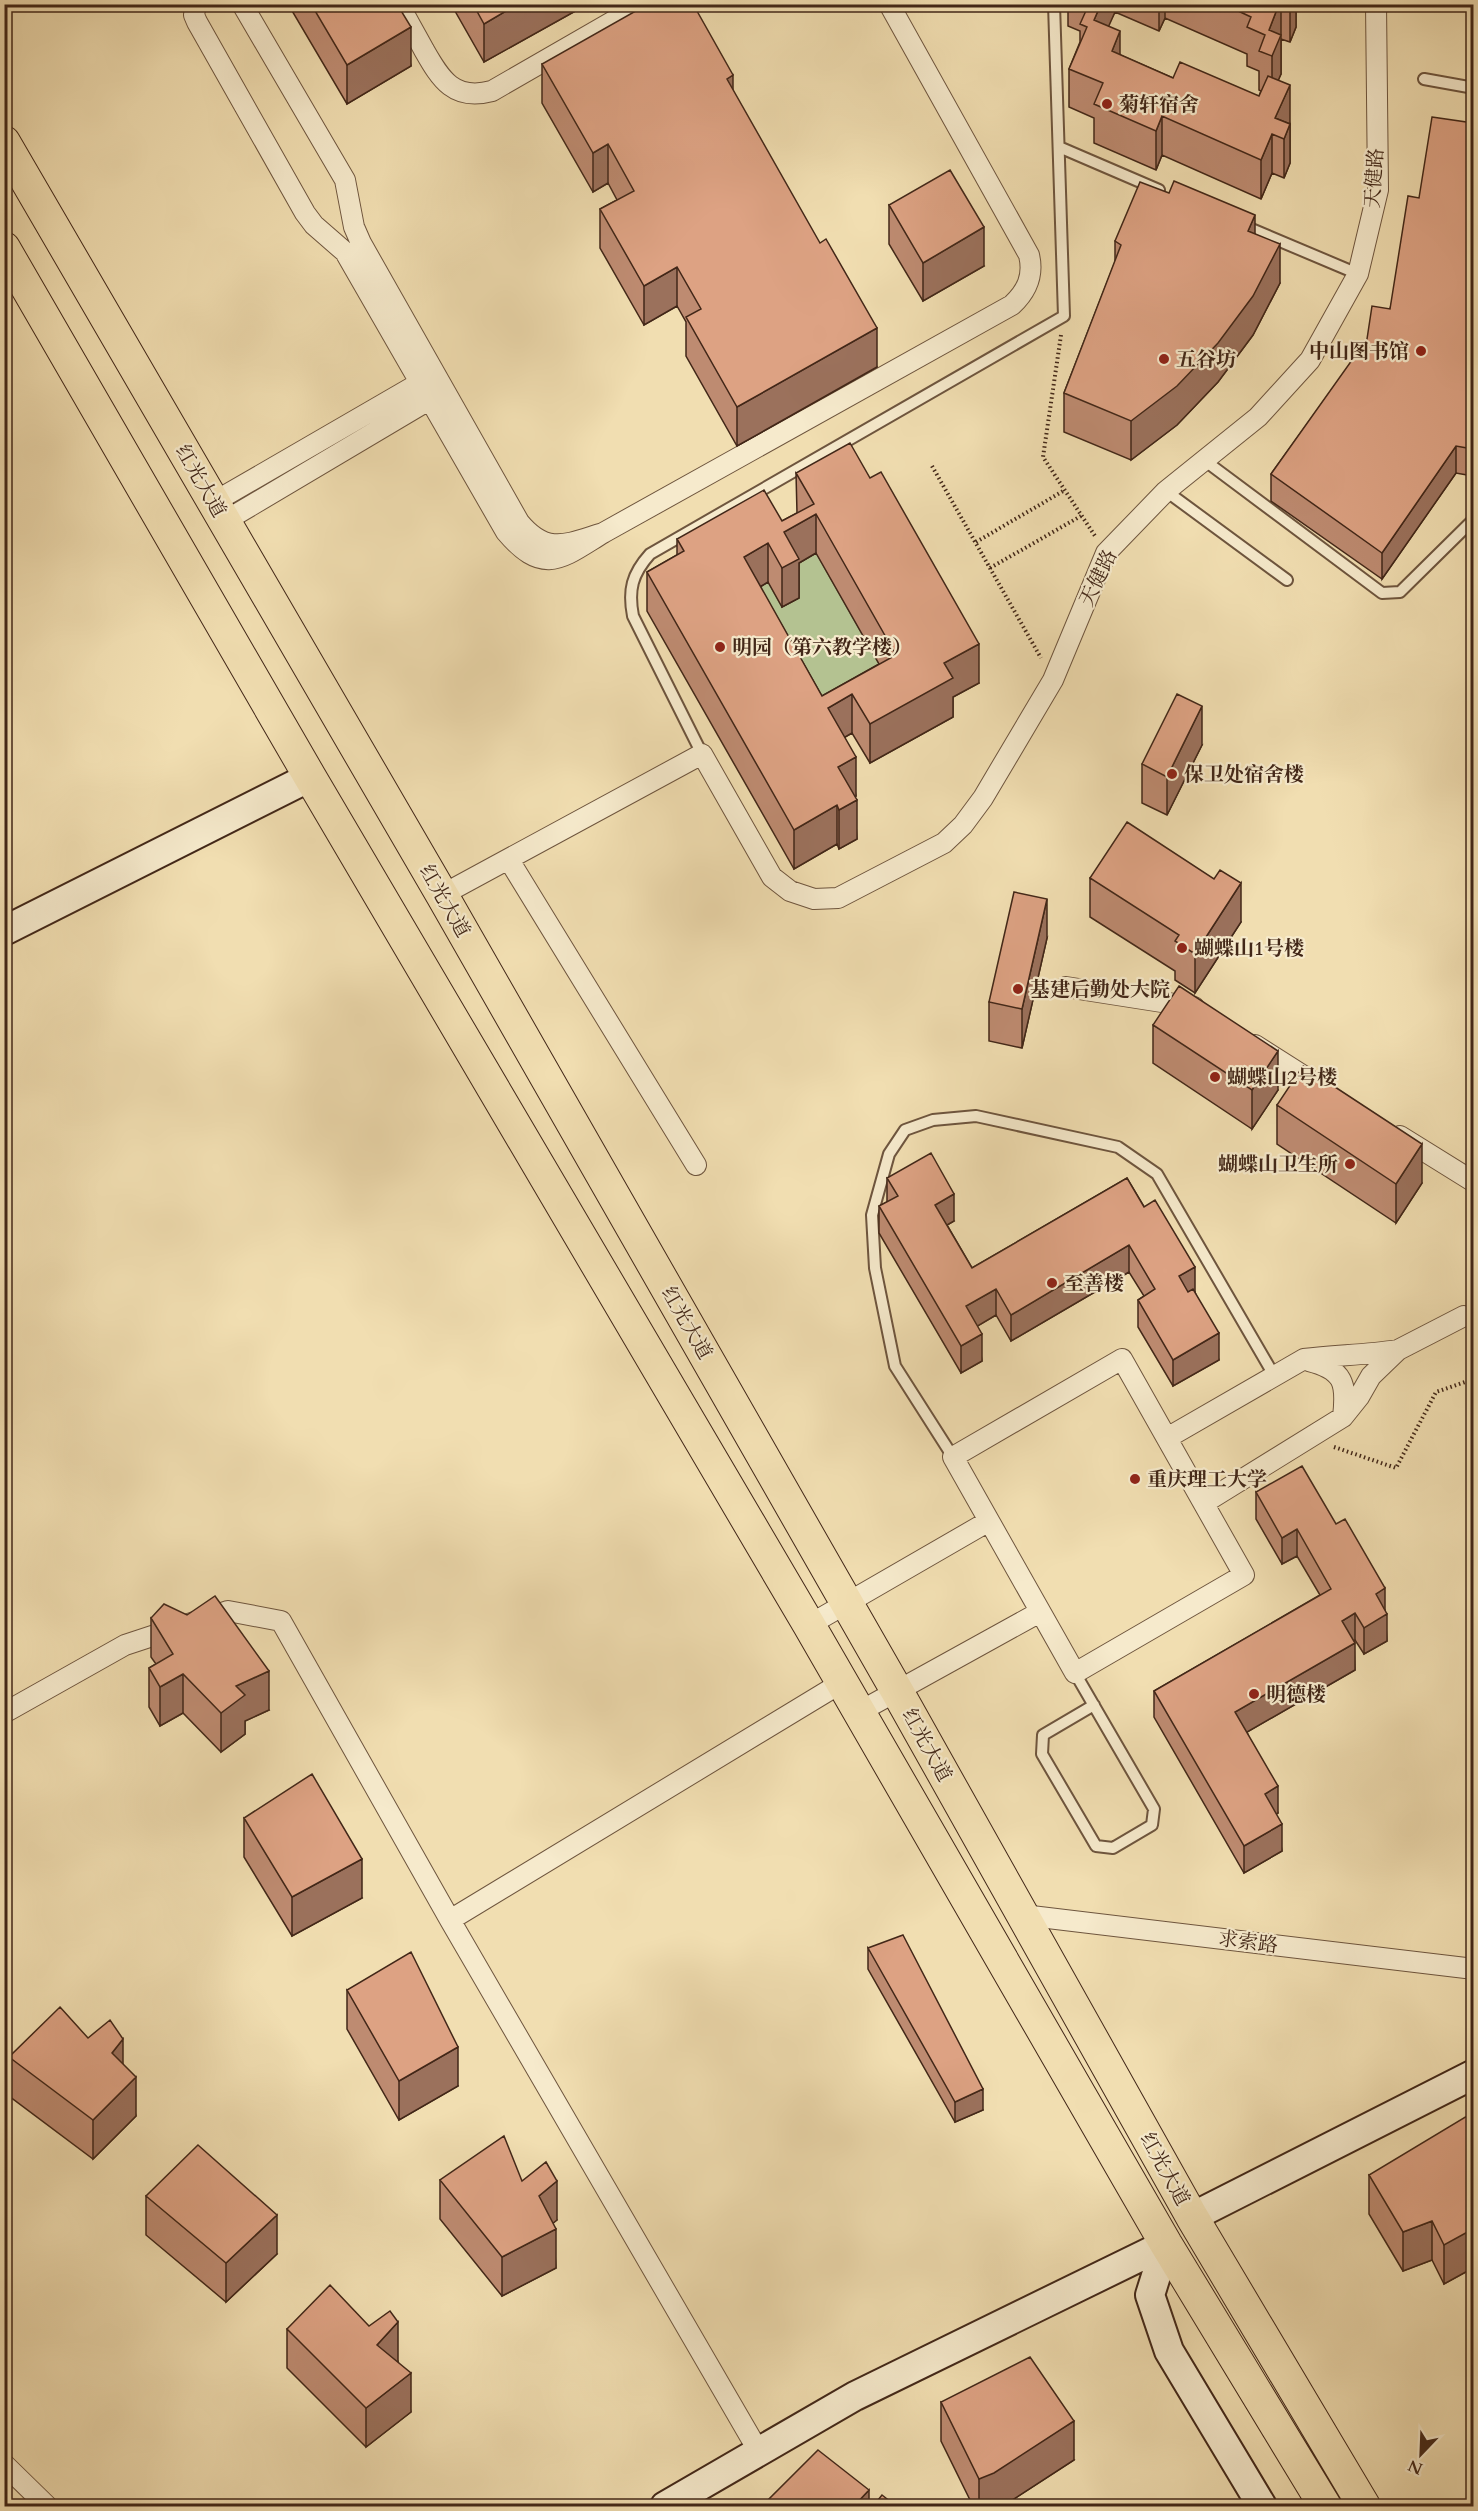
<svg xmlns="http://www.w3.org/2000/svg" width="1478" height="2511" font-family="Cardo,'Noto Serif SC',serif">
<style>
.green{fill:#b4c291;stroke:#7b7454;stroke-width:1.5}
.lines{fill:none;stroke-linecap:round;stroke-linejoin:round}
.lane-casing{stroke:#6e553e;stroke-width:14}
.street-casing{stroke:#6e553e;stroke-width:22}
.secondary-casing{stroke:#422718;stroke-width:32}
.primary-casing{stroke:#422718;stroke-width:34}
.path{stroke:#422718;stroke-width:4;stroke-dasharray:1.5 3;stroke-linecap:butt}
.lane{stroke:#f6eacc;stroke-width:10}
.street{stroke:#f6eacc;stroke-width:20}
.secondary{stroke:#f6eacc;stroke-width:28}
.primary{stroke:#f1deb1;stroke-width:32}
.wall{fill:#be8b71;stroke:#422718;stroke-width:1.5;fill-rule:evenodd}
.shaded-wall{fill:#9b715c;stroke:#422718;stroke-width:1.5}
.building{fill:#dda283;stroke:#422718;stroke-width:1.5;fill-rule:evenodd}
.poi-dot{fill:#8f2418;stroke:#f6eacc;stroke-width:2}
.labels{text-anchor:middle;dominant-baseline:central;stroke-width:4.5;stroke-linejoin:round;paint-order:stroke}
.poi-label{font-size:20px;font-weight:bold;fill:#422718;stroke:#f6eacc;text-anchor:start}
.street-label{font-size:20px;fill:#422718;stroke:#f6eacc}
</style>
<rect width="100%" height="100%" fill="#f1deb1"/>
<filter id="stains"><feTurbulence type="fractalNoise" baseFrequency=".00333" numOctaves="4"/><feColorMatrix values="0 0 0 0 .2 0 0 0 0 .09 0 0 0 0 .02 0 0 0 .5 -.17"/></filter>
<radialGradient id="worn" r=".72"><stop offset=".6" stop-color="#630" stop-opacity="0"/><stop offset="1" stop-color="#630" stop-opacity=".3"/></radialGradient>
<!-- green -->
<path class="green" d="M816 553 896 694 822 735 744 596 768 582 782 607 798 598 784 571Z"/>
<g class="lines">
<defs>
<path id="lane" d="M1424 79 1474 88
M1059 147 1159 190
M1242 225 1358 274
M1204 460 1382 593 1400 592 1474 519
M1166 491 1287 580
M702 754 633 616C628 590 632 574 650 554L1064 316 1054 4
M953 1457 895 1366 875 1268 872 1215 889 1154 905 1130 933 1120 976 1116 1118 1147 1157 1174 1275 1377
M1075 1673 1154 1809 1152 1825 1113 1848 1096 1846 1042 1754 1043 1735 1094 1705"/>
<path id="street" d="M196 4 194 15 197 22 305 213 314 225 345 252 506 532C544 577 562 558 603 533 567 544 547 556 519 522L361 243 354 227 345 180 242 4
M399 4C407 20 416 35 424 50 441 80 454 101 492 91L643 4
M214 502 430 377
M225 521 439 394
M603 533 1012 305C1027 291 1034 276 1029 255L889 4
M509 860 696 1165
M442 895 702 754 772 877 790 891 814 899 838 898 944 843 963 825 983 798 1053 680 1106 553 1166 491 1258 417 1310 360 1358 274 1378 190 1376 4
M1066 987 1194 1007
M1255 1045 1321 1087
M1400 1136 1474 1182
M1398 1350 1464 1316
M1122 1359 1244 1575 1075 1673 953 1457Z
M1309 1361C1344 1370 1347 1383 1343 1417
M1167 1438 1304 1359C1335 1355 1366 1355 1398 1350L1371 1376 1359 1397 1343 1417 1204 1503
M809 1625 989 1521
M859 1712 1040 1612
M4 1713 125 1645 228 1611 281 1621 450 1920 759 2452
M1023 1915 1474 1969
M450 1920 841 1683
M4 2464 47 2506"/>
<path id="secondary" d="M4 931 310 777
M1192 2217 1474 2074
M1166 2244 1150 2295 1169 2351 1262 2506
M665 2506 855 2396 1166 2244"/>
<path id="primary" d="M4 142 442 895 897 1691 1192 2217 1364 2506
M4 248 310 777 809 1625 1166 2244 1325 2506"/>
</defs>
<!-- lane casing -->
<use href="#lane" class="lane-casing"/>
<!-- street casing -->
<use href="#street" class="street-casing"/>
<!-- secondary casing -->
<use href="#secondary" class="secondary-casing"/>
<!-- primary casing -->
<use href="#primary" class="primary-casing"/>
<!-- path -->
<path class="path" d="M1061 335 1043 457 1095 536
M932 466 1041 658
M976 542 1065 490
M990 568 1081 516
M1334 1447 1396 1468 1436 1392 1474 1379"/>
<!-- lane -->
<use href="#lane" class="lane"/>
<!-- street -->
<use href="#street" class="street"/>
<!-- secondary -->
<use href="#secondary" class="secondary"/>
<!-- primary -->
<use href="#primary" class="primary"/>
</g>
<!-- wall -->
<path class="wall" d="M288 4H397L411 66 347 104Z
M451 4H588L484 62Z
M1068 4H1296V27L1290 42 1281 39V74L1278 80 1290 124V163L1284 178 1272 173 1261 199 1162 155 1156 170 1094 143V118L1069 107V69L1080 42V31L1068 26ZM1115 12 1159 31 1165 18 1247 54V66L1259 71V90L1261 91 1259 96 1173 78 1120 55 1108 26Z
M542 64 733 91 877 367 737 446 686 356V322L677 306 644 325 600 248V209L617 200 608 183 593 192 542 103Z
M1473 123V476L1456 473 1382 579 1271 501V474L1390 309 1419 198Z
M889 205 984 266 923 301 889 244Z
M1255 234 1280 283 1253 335 1218 382 1177 425 1131 460 1064 432V393L1115 262V241Z
M796 473 979 683 953 697V717L870 763 852 733 845 737 856 796H854L857 839 839 849 837 844 794 869 647 611V572L677 555V539L782 521 797 513ZM816 553 879 664 822 696 760 587 768 582 782 607 799 598V563Z
M1202 745 1167 815 1142 803V764Z
M1090 878 1241 922 1195 993 1175 980V971L1090 917Z
M1047 938 1022 1048 989 1041V1002Z
M1153 1025 1278 1090 1252 1129 1153 1063Z
M1277 1105 1422 1183 1396 1223 1277 1144Z
M887 1178 954 1221 947 1225 972 1268 1127 1178 1195 1292 1219 1360 1173 1386 1138 1327V1300L1144 1296 1129 1272 1011 1341 996 1315 977 1326 982 1361 961 1373 879 1233V1206L887 1202Z
M1256 1492 1385 1610 1387 1641 1364 1654 1355 1640 1354 1641 1355 1670 1247 1732 1278 1813 1276 1814 1282 1851 1244 1873 1154 1717V1691L1320 1595 1297 1556 1282 1564 1256 1519Z
M151 1618 269 1710 245 1721V1734L221 1752 183 1713 160 1726 149 1707V1668L156 1664 151 1657Z
M244 1818 362 1898 292 1936 244 1857Z
M868 1948 983 2110 955 2122 868 1969Z
M347 1990 458 2086 399 2120 347 2029Z
M88 2038 123 2065 136 2116 93 2159 9 2096V2057Z
M1369 2175 1473 2240V2268L1444 2284 1432 2260 1403 2271 1369 2214Z
M440 2180 522 2181 557 2220 553 2223 556 2268 502 2296 440 2219Z
M146 2196 277 2254 226 2302 146 2235Z
M287 2329 398 2361 411 2412 366 2447 287 2368Z
M941 2402 1074 2460 1003 2506H973L941 2441Z"/>
<!-- shaded-wall -->
<path class="shaded-wall" d="M518 4H588L484 62V24Z
M1101 4H1115V12L1094 59V20Z
M1159 4H1165V18L1159 31Z
M1279 4H1281V74L1272 95V56L1269 30Z
M1290 4H1296V27L1290 42Z
M411 27V66L347 104V65Z
M1120 31V70L1112 51Z
M733 75V114L727 79Z
M1290 85V124L1275 118Z
M1162 116V155L1156 170V131Z
M1290 124V163L1284 178V139Z
M1272 134V173L1261 199V160Z
M608 144V183L593 192V153Z
M1255 215V254L1248 231Z
M984 227V266L923 301V263Z
M1280 244V283L1253 335 1218 382 1177 425 1131 460V421Z
M677 267V306L644 325V286Z
M877 328V367L737 446V407Z
M1456 446V473L1382 579V553Z
M816 514V553L799 563V598L782 607V568L784 532Z
M768 543V582L744 596V557Z
M979 644V683L953 697V717L870 763V724L944 663Z
M852 694V733L828 747V708Z
M1202 706V745L1167 815V777Z
M856 757V796L838 806V767Z
M857 800V839L839 849V810Z
M837 805V844L794 869V830Z
M1241 883V922L1195 993V954Z
M1047 899V938L1022 1048V1009Z
M1278 1051V1090L1252 1129V1090Z
M1422 1144V1183L1396 1223V1184Z
M954 1194V1221L935 1232V1205Z
M1129 1245V1272L1011 1341V1315Z
M1195 1267V1294L1179 1303V1276Z
M996 1289V1315L966 1333V1306Z
M1219 1333V1360L1173 1386V1360Z
M982 1334V1361L961 1373V1346Z
M1297 1529V1556L1282 1564V1538Z
M1385 1588V1615L1387 1614V1641L1364 1654V1628L1376 1594Z
M1355 1613V1640L1342 1648V1621Z
M1355 1643V1670L1235 1739V1712Z
M269 1671V1710L245 1721V1734L221 1752V1713L236 1686Z
M183 1674V1713L160 1726V1687Z
M1278 1786V1813L1265 1821V1794Z
M1282 1824V1851L1244 1873V1846Z
M362 1859V1898L292 1936V1897Z
M123 2039V2078L112 2053Z
M458 2047V2086L399 2120V2081Z
M136 2077V2116L93 2159V2120Z
M983 2089V2110L955 2122V2102Z
M557 2181V2220L539 2235V2196Z
M1473 2200V2268L1444 2284V2245L1468 2203Z
M277 2215V2254L226 2302V2263Z
M1432 2221V2260L1403 2271V2232Z
M556 2229V2268L502 2296V2257Z
M398 2322V2361L377 2384V2345Z
M411 2373V2412L366 2447V2408Z
M1074 2421V2460L1003 2506H979V2479Z
M869 2490V2506H854Z"/>
<!-- building -->
<path class="building" d="M311 4H397L411 27 347 65Z
M473 4H518L484 24Z
M648 4H693L733 75 727 79 820 243 826 239 877 328 737 407 686 317 701 309 677 267 644 286 600 209 634 191 608 144 593 153 542 64Z
M1089 4H1101L1094 20 1120 31 1112 51 1173 78 1180 62 1259 96 1268 76 1290 85 1275 118 1290 124 1284 139 1272 134 1261 160 1162 116 1156 131 1094 104 1103 83 1069 69 1087 27 1080 24Z
M1223 4H1279L1269 30 1281 35 1272 56 1259 51 1265 35 1247 27 1251 17Z
M1432 117 1473 123V449L1456 446 1382 553 1271 474 1367 339 1372 306 1390 309 1408 196 1419 198Z
M950 170 984 227 923 263 889 205Z
M1174 181 1255 215 1248 231 1280 244 1253 296 1218 343 1177 386 1131 421 1064 393 1121 245 1115 241 1140 182 1169 193Z
M850 443 870 478 881 472 979 644 944 663 953 678 870 724 852 694 828 708 856 757 838 767 857 800 839 810 837 805 794 830 647 572 684 551 677 539 764 490 782 521 814 504 796 473ZM816 514 896 655 822 696 744 557 768 543 782 568 799 559 784 532Z
M1177 694 1202 706 1167 777 1142 764Z
M1127 822 1214 879 1220 870 1241 883 1195 954 1175 941 1179 935 1090 878Z
M1014 892 1047 899 1022 1009 989 1002Z
M1179 986 1278 1051 1252 1090 1153 1025Z
M1303 1066 1422 1144 1396 1184 1277 1105Z
M931 1153 954 1194 935 1205 972 1268 1127 1178 1144 1207 1155 1200 1195 1267 1179 1276 1188 1292 1193 1289 1219 1333 1173 1360 1138 1300 1155 1289 1129 1245 1011 1315 996 1289 966 1306 982 1334 961 1346 879 1206 898 1196 887 1178Z
M1302 1466 1336 1524 1345 1519 1385 1588 1376 1594 1387 1614 1364 1628 1355 1613 1342 1621 1355 1643 1235 1712 1278 1786 1265 1794 1282 1824 1244 1846 1154 1691 1331 1589 1297 1529 1282 1538 1256 1492Z
M215 1596 269 1671 236 1686 245 1695 221 1713 183 1674 160 1687 149 1668 173 1654 151 1618 164 1604 187 1615Z
M312 1774 362 1859 292 1897 244 1818Z
M903 1935 983 2089 955 2102 868 1948Z
M411 1952 458 2047 399 2081 347 1990Z
M60 2007 88 2038 110 2020 123 2039 112 2053 136 2077 93 2120 9 2057Z
M1467 2116 1473 2128V2200L1468 2203 1473 2229 1444 2245 1432 2221 1403 2232 1369 2175Z
M504 2136 522 2181 546 2162 557 2181 539 2196 556 2229 502 2257 440 2180Z
M198 2145 277 2215 226 2263 146 2196Z
M330 2285 369 2326 390 2311 398 2322 377 2345 411 2373 366 2408 287 2329Z
M1030 2357 1074 2421 994 2473 979 2479 941 2402Z
M818 2450 869 2490 854 2506H767L764 2504Z
M882 2495 896 2506H873Z
M1106 2502 1109 2506H1098Z"/>
<!-- markers -->
<g class="poi-dot">
<circle cx="1107" cy="104" r="6"/>
<circle cx="1421" cy="351" r="6"/>
<circle cx="1164" cy="359" r="6"/>
<circle cx="720" cy="647" r="6"/>
<circle cx="1172" cy="774" r="6"/>
<circle cx="1182" cy="948" r="6"/>
<circle cx="1018" cy="989" r="6"/>
<circle cx="1215" cy="1077" r="6"/>
<circle cx="1350" cy="1164" r="6"/>
<circle cx="1052" cy="1283" r="6"/>
<circle cx="1135" cy="1479" r="6"/>
<circle cx="1254" cy="1694" r="6"/>
</g>
<g class="labels">
<!-- poi labels -->
<g class="poi-label">
<text x="1119" y="104">菊轩宿舍</text>
<text x="1409" y="351" text-anchor="end">中山图书馆</text>
<text x="1176" y="359">五谷坊</text>
<text x="732" y="647">明园（第六教学楼）</text>
<text x="1184" y="774">保卫处宿舍楼</text>
<text x="1194" y="948">蝴蝶山1号楼</text>
<text x="1030" y="989">基建后勤处大院</text>
<text x="1227" y="1077">蝴蝶山2号楼</text>
<text x="1338" y="1164" text-anchor="end">蝴蝶山卫生所</text>
<text x="1064" y="1283">至善楼</text>
<text x="1147" y="1479">重庆理工大学</text>
<text x="1266" y="1694">明德楼</text>
</g>
<!-- street labels -->
<g class="street-label">
<text transform="translate(1374 178) rotate(-86)">天健路</text>
<text transform="translate(201 481) rotate(60)">红光大道</text>
<text transform="translate(1098 578) rotate(-64)">天健路</text>
<text transform="translate(445 901) rotate(60)">红光大道</text>
<text transform="translate(687 1323) rotate(60)">红光大道</text>
<text transform="translate(927 1745) rotate(61)">红光大道</text>
<text transform="translate(1248 1942) rotate(7)">求索路</text>
<text transform="translate(1165 2169) rotate(61)">红光大道</text>
</g>
</g>
<!-- margin -->
<rect width="1478" height="2511" fill="none" stroke="#f1deb1" stroke-width="24"/>
<rect x="6" y="6" width="1466" height="2499" fill="none" stroke="#422718" stroke-width="3"/>
<rect x="12" y="12" width="1454" height="2487" fill="none" stroke="#422718" stroke-width="1.5"/>
<!-- north arrow -->
<g transform="translate(1421 2454) rotate(203)" stroke="#f6eacc" stroke-width="4.5" paint-order="stroke">
<path d="M0-4.5L10 22L0 15L-10 22Z" fill="#422718"/>
<text y="-9" font-size="16" font-weight="bold" text-anchor="middle" fill="#422718">N</text>
</g>
<rect width="100%" height="100%" filter="url(#stains)"/>
<rect width="100%" height="100%" fill="url(#worn)"/>
</svg>
